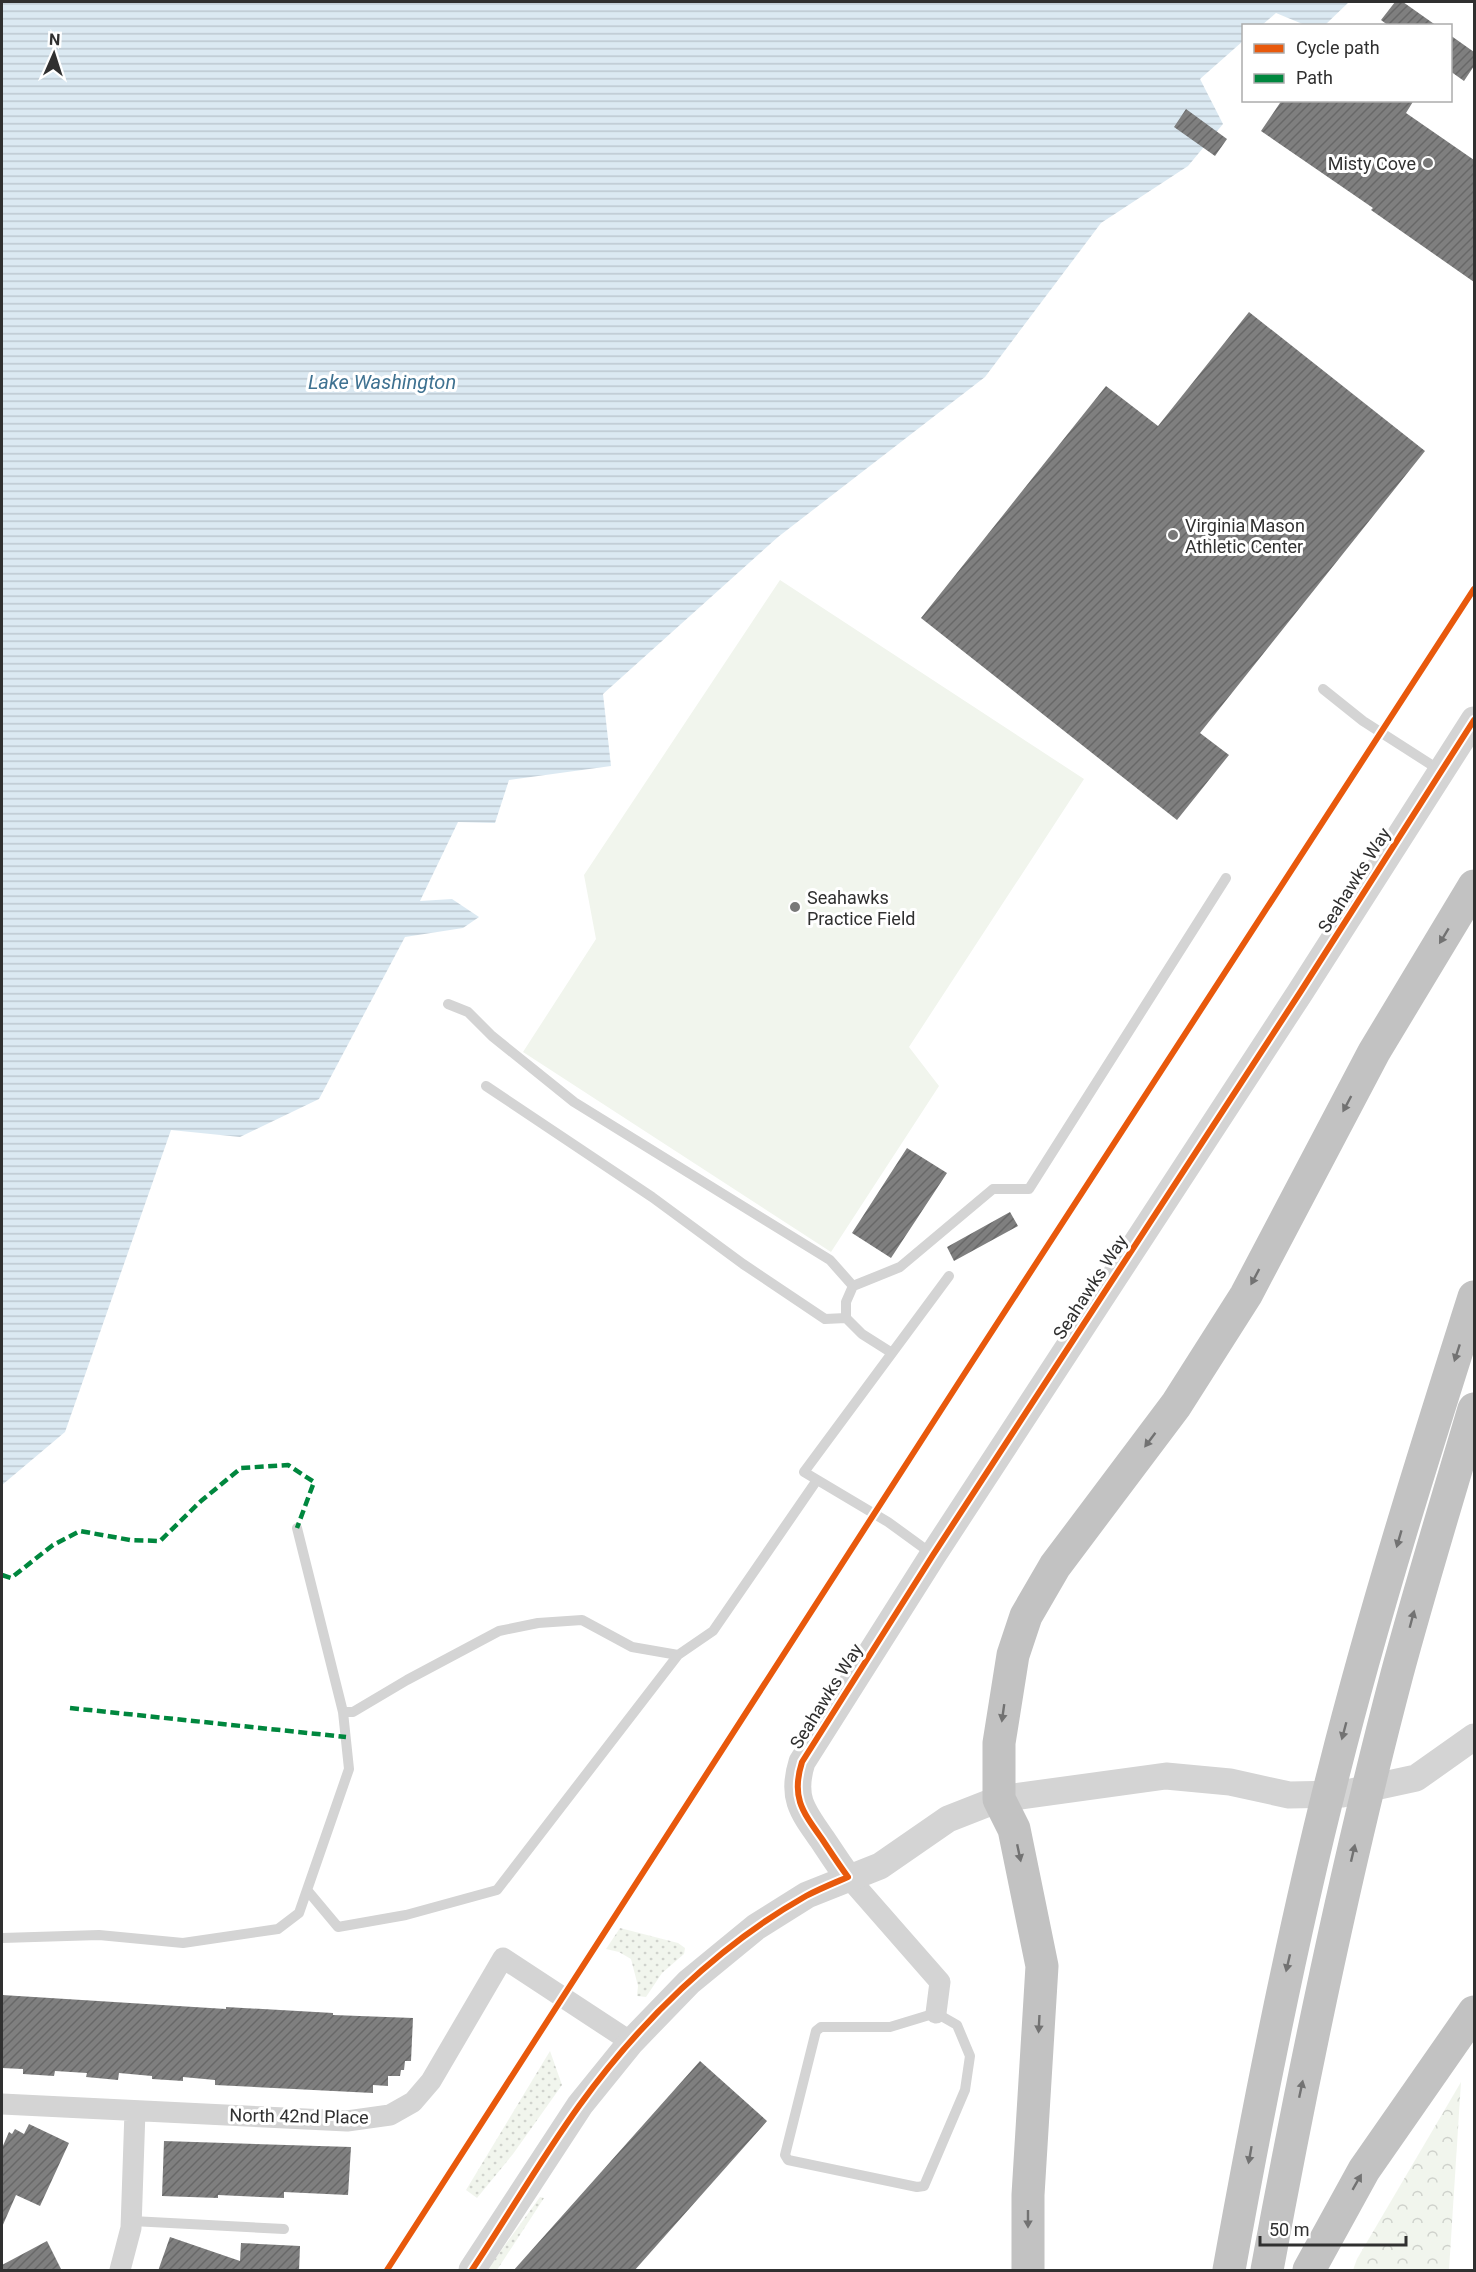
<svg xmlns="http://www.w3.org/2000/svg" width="1476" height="2272" font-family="Roboto,sans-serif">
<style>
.grass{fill:url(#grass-dots)}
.forest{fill:url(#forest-crowns)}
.garden{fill:#f1f5ed}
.water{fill:url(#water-rules)}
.building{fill:url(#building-hatch)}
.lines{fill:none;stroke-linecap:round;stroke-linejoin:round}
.service{stroke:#d4d4d4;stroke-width:10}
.minor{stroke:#d4d4d4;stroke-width:21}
.tertiary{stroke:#d4d4d4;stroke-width:27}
.motorway{stroke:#c2c2c2;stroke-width:33}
.quiet{stroke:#00873e;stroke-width:4.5;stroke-dasharray:9 4.5;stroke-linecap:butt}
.cycleway-casing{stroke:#fff;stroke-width:10}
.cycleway{stroke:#e8590c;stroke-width:6}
.oneway{fill:#727272}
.poi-dot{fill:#787878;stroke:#fff;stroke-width:2}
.labels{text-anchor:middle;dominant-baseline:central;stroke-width:6;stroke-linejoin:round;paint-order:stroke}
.poi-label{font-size:18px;fill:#303030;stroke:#fff;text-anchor:start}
.street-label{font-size:18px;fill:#303030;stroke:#fff}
.water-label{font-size:20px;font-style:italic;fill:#3f7291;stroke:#fff}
</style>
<defs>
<pattern id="grass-dots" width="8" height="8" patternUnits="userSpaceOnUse" patternTransform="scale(1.5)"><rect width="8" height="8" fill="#f1f5ed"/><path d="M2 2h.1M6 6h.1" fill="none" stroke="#cfd2cc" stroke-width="1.8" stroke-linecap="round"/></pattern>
<pattern id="forest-crowns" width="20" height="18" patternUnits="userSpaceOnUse" patternTransform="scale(1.5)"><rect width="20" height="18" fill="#f1f5ed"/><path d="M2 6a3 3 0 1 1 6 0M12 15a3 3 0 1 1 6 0" fill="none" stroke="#cfd2cc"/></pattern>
<pattern id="water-rules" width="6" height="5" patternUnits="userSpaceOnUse" patternTransform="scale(1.5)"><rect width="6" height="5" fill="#dbe9f2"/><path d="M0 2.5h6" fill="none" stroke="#bcc8d0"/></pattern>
<pattern id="building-hatch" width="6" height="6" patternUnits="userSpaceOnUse" patternTransform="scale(1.5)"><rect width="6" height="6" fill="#7f7f7f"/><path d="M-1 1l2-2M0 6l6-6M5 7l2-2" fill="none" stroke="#686868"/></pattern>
</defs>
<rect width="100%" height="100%" fill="#fff"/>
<!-- grass -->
<path class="grass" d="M620 1928 678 1943 685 1948 684 1954 662 1973 646 1997 637 1996 638 1986 631 1959 619 1952 606 1949Z
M550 2051 562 2085 513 2154 477 2198 466 2190Z
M540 2197 544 2198 497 2270H487Z"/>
<!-- forest -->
<path class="forest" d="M1461 2082 1449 2270H1353L1357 2259Z"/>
<!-- garden -->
<path class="garden" d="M780 580 1084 779 909 1047 939 1086 831 1252 523 1052 596 939 584 875Z"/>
<!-- water -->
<path class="water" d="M2 2H1349L1325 25H1305L1276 13 1262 25 1244 26 1243 41 1200 79 1223 124 1188 166 1101 223 985 377 778 537 603 694 611 766 509 780 495 823 458 822 420 901 452 899 479 917 463 928 405 937 319 1099 240 1137 171 1130 65 1432 2 1485Z"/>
<!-- building -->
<path class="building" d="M1395 2H1403L1437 26H1389L1381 20Z
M1450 35 1474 52V66L1464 81 1450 71Z
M1282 100H1414L1406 113 1474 160V282L1371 210 1373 208 1261 131Z
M1186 109 1227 139 1215 156 1174 127Z
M1249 312 1425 451 1200 733 1229 755 1177 820 921 618 1106 386 1158 426Z
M907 1148 947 1173 891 1258 852 1233Z
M1010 1212 1018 1226 954 1261 947 1247Z
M2 1995 226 2009V2007L333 2013V2015L413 2018 411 2061H405L404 2070H401L400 2076H388V2086L373 2085V2093L215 2085V2080L183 2077V2081L152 2079V2076L119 2073 118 2080 86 2077 87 2073 55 2071 54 2076 23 2074V2069L2 2068Z
M700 2061 767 2121 634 2271H513Z
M29 2124 69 2143 40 2206 16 2195 2 2227V2148L9 2132 12 2134 15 2129 24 2134Z
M164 2141 351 2147 348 2195 284 2192V2198L218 2195V2198L162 2196Z
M170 2237 240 2261 241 2243 300 2246 299 2271H158Z
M47 2241 62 2271H2V2265Z"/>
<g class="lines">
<!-- service -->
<path class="service" d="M1323 689 1363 721 1441 771
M448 1004 468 1012 492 1036 574 1102 830 1260 853 1286
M486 1086 652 1197 743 1264 825 1319 846 1318
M892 1353 862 1334 846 1318V1302L853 1286 900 1267 993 1189H1029L1226 878
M932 1554 888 1522 804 1472 949 1276
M343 1712H353L407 1680 499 1631 538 1623 582 1620 632 1647 678 1655 713 1631 817 1480
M307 1890 338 1927 406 1915 497 1890 678 1655
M2 1938 99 1935 183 1943 278 1929 299 1913 349 1769 343 1712 297 1528
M936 2013 957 2025 970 2056 965 2090 924 2186 917 2187 788 2160 785 2155 816 2031 821 2027H890Z
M132 2221 284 2229"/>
<!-- minor -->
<path class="minor" d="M848 1877 940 1982 936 2013
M2 2104 347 2121 390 2115 413 2102 431 2081 503 1958 631 2042
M120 2270 131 2228 135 2111"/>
<!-- tertiary -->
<path class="tertiary" d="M848 1877C839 1865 830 1851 822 1839 802 1811 791 1797 802 1762L933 1555 1301 991 1474 720
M472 2270 580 2105 631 2042 689 1982 756 1927 807 1895 880 1866 948 1819 999 1799 1166 1776 1230 1782 1289 1795 1342 1794 1416 1778 1474 1737"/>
<!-- motorway -->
<path class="motorway" d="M1028 2270V2195L1042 1966 1014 1829 999 1799V1743L1013 1655 1026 1616 1055 1566 1176 1405 1246 1295 1374 1052 1474 886
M1229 2270C1259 2103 1292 1936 1334 1771 1374 1612 1424 1454 1474 1297
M1267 2270C1304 2070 1345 1871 1397 1674 1421 1585 1448 1497 1474 1409
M1309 2270 1364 2170 1474 2012"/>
<!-- quiet -->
<path class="quiet" d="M2 1575 11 1578 53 1545 80 1531 130 1540 160 1541 201 1501 241 1468 288 1465 314 1482 297 1528
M70 1708 346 1737"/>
<defs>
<path id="cycleway" d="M387 2270 963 1376 1474 589
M472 2270C508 2216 541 2159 579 2106 639 2023 717 1946 806 1896 819 1889 834 1883 848 1877 839 1865 830 1851 822 1839 802 1811 791 1797 802 1762L933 1555 1301 991 1474 720"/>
</defs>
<!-- cycleway casing -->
<use href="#cycleway" class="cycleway-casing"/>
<!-- cycleway -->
<use href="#cycleway" class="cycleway"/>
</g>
<!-- one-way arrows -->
<defs><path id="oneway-solid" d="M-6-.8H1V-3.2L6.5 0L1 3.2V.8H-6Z" transform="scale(1.5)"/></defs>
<g class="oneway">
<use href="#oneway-solid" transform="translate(1444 936) rotate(121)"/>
<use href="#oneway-solid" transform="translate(1347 1104) rotate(118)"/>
<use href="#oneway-solid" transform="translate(1255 1277) rotate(118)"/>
<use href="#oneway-solid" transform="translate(1457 1353) rotate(108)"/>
<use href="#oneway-solid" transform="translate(1150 1440) rotate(127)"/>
<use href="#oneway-solid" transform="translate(1399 1539) rotate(106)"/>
<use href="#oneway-solid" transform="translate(1412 1619) rotate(-75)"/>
<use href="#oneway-solid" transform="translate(1003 1713) rotate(98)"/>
<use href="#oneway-solid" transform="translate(1344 1731) rotate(105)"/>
<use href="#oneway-solid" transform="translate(1019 1853) rotate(78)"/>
<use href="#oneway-solid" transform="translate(1353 1853) rotate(-77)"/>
<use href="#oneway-solid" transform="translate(1288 1963) rotate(103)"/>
<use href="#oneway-solid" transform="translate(1039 2024) rotate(93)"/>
<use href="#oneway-solid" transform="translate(1301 2089) rotate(-78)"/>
<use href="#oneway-solid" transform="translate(1250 2155) rotate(100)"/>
<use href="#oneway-solid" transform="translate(1357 2182) rotate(-60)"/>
<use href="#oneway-solid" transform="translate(1028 2219) rotate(90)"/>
</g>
<!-- markers -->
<g class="poi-dot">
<circle cx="1428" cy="163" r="6"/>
<circle cx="1173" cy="535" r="6"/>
<circle cx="795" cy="907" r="6"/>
</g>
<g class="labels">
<!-- poi labels -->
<g class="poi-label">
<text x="1416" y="163" text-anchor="end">Misty Cove</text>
<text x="1185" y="525">Virginia Mason<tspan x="1185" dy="21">Athletic Center</tspan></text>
<text x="807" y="897">Seahawks<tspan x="807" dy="21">Practice Field</tspan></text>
</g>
<!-- street labels -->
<g class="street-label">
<text transform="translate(1354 880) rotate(-58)">Seahawks Way</text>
<text transform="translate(1090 1287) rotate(-57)">Seahawks Way</text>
<text transform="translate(826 1696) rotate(-58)">Seahawks Way</text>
<text transform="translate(299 2116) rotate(1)">North 42nd Place</text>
</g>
<!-- water labels -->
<g class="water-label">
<text x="382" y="382">Lake Washington</text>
</g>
</g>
<!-- border -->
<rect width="1476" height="2272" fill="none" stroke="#303030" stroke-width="6"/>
<!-- legend -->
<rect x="1242" y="24" width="210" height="78" fill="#ffffff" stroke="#acacac" stroke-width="1.5"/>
<rect x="1254" y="44" width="30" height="9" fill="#e8590c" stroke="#acacac" stroke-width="1.5"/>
<text x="1296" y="54" font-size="18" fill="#303030">Cycle path</text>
<rect x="1254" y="74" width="30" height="9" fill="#00873e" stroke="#acacac" stroke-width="1.5"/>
<text x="1296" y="84" font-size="18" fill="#303030">Path</text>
<!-- north arrow -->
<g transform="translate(54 54) rotate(3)" stroke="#ffffff" stroke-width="4.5" paint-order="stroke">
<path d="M0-4.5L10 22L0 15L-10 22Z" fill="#303030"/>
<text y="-9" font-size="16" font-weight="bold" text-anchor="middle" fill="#303030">N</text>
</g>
<!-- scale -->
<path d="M1260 2236v9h146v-9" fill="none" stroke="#303030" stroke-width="3"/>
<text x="1269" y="2236" font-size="18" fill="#303030" stroke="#ffffff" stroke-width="4.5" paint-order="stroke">50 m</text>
</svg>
